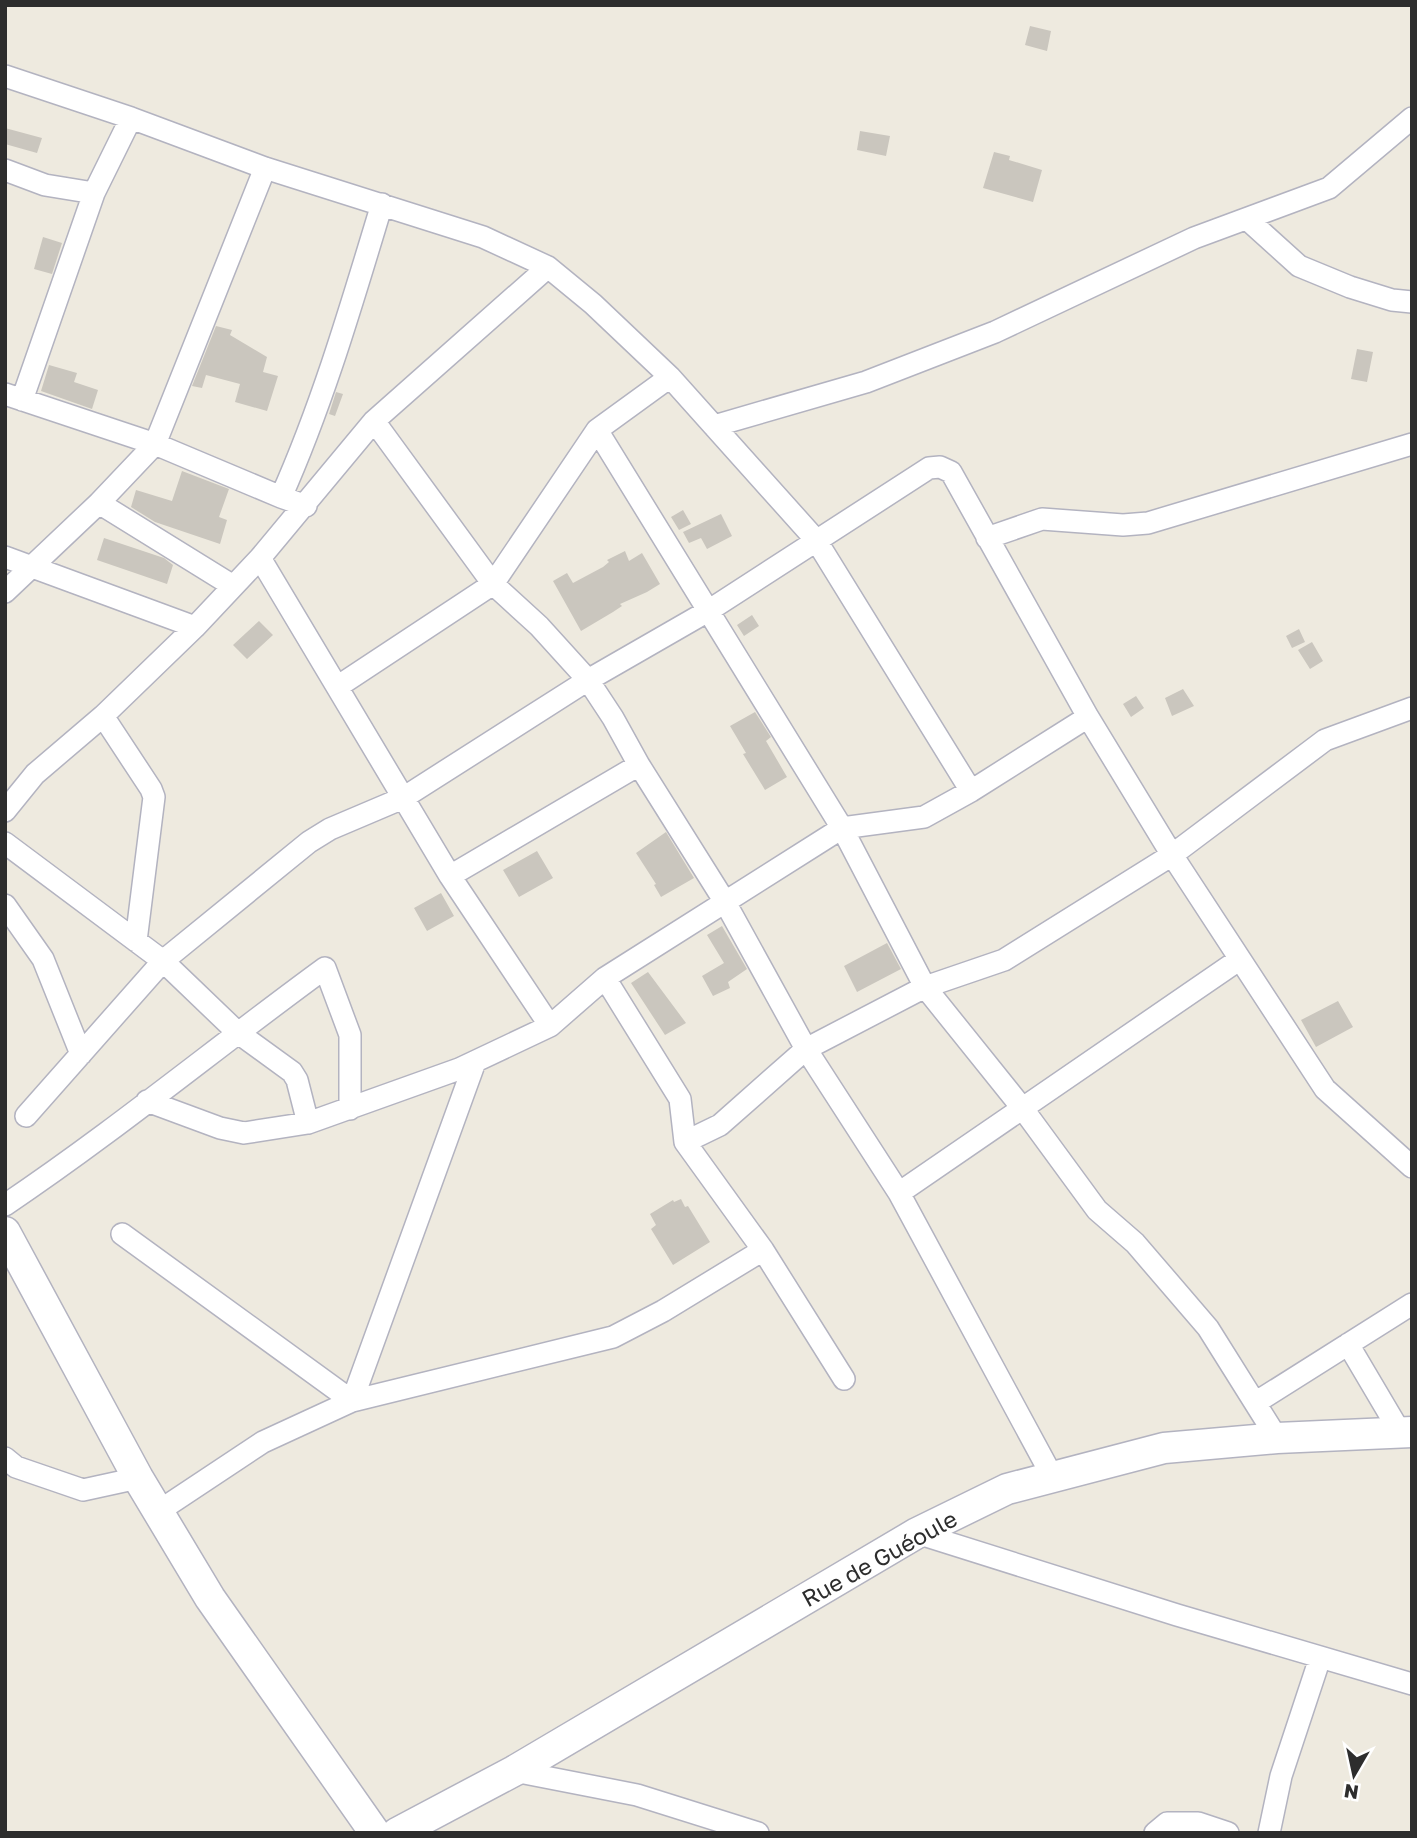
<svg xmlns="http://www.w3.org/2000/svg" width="1417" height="1838" font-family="'Golos Text',sans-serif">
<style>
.building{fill:#cac6be}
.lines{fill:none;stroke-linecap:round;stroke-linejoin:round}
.street-casing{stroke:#b3b3c0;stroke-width:24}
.secondary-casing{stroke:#b3b3c0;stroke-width:33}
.street{stroke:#fff;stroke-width:21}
.secondary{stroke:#fff;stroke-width:30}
.labels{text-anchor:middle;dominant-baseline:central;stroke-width:5;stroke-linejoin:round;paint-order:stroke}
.street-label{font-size:23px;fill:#2d2d2d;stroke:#fff}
</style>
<rect width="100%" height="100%" fill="#eeeadf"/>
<!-- building -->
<path class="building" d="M1030 26 1051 31 1047 51 1025 45Z
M5 128 42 138 37 153 5 144Z
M860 131 890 136 886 156 857 150Z
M994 152 1010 156 1009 160 1042 170 1033 202 983 188Z
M43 237 62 243 52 274 34 269Z
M216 326 232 330 230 335 267 357 263 372 278 376 267 411 235 402 240 384 206 375 202 388 192 386Z
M1357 349 1373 352 1367 382 1351 379Z
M49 365 77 373 74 382 98 390 92 409 41 391Z
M336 392 343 394 335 416 329 414Z
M182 471 229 489 219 517 227 520 220 544 155 522 131 507 136 490 172 501Z
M683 510 691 524 679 530 671 517Z
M721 514 732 536 707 549 701 538 689 543 683 532Z
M104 538 164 558 173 565 167 584 97 560Z
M625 551 629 561 642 553 660 584 647 592 620 604 622 606 613 612 581 631 553 581 567 573 573 583 603 567 609 562 607 560Z
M752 615 759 626 744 636 737 625Z
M259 621 273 635 247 659 233 645Z
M1299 629 1305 642 1292 648 1286 636Z
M1312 642 1323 661 1310 669 1298 650Z
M1183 689 1194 706 1172 716 1165 698Z
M1136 696 1144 708 1131 717 1123 704Z
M755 712 771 737 766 741 787 777 765 790 743 754 746 753 730 726Z
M666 832 694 878 661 897 654 885 656 884 636 853Z
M537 851 553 878 519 897 503 870Z
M441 893 454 916 427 931 414 908Z
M722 926 747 969 728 982 730 988 713 996 702 976 724 963 707 935Z
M887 943 901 969 857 992 844 966Z
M648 972 686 1023 665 1035 631 983Z
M1338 1001 1353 1027 1316 1047 1301 1020Z
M681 1199 685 1207 688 1206 710 1242 673 1265 651 1229 656 1225 650 1214 673 1200 674 1202Z"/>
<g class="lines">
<defs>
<path id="street" d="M5 76 131 118 265 168 483 237 548 267 593 304 670 377 816 540 971 791
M5 170 45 185 94 193
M1247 219 1299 266 1350 287 1392 300 1412 302
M5 394 155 444 281 497 306 506
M22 400 94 193 131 118
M374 421 493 584 539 626 588 680 613 718 639 765 725 902 806 1049 899 1193 1052 1476
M714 426 866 382 995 332 1194 238 1329 188 1412 118
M597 430 842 828 925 987 1023 1109 1097 1210 1135 1243 1208 1328 1277 1438
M281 497C323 403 352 303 382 204
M99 503 233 586
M987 538 1042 519 1123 525 1148 523 1412 444
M5 557 195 627
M260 558 450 876 550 1026
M5 592 99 503 155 444 265 168
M337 687 493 584 597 430 670 377
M103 716 151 789 154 797 136 941
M5 811 35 774 103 716 195 627 260 558 374 421 548 267
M5 843 163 961 237 1032 292 1072 297 1080 308 1123
M450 876 639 765
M5 905 43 959 81 1054
M605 978 680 1099 685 1142 763 1250 844 1379
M147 1101 220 1128 244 1133 308 1123 459 1069 550 1026 605 978 842 828 924 817 971 791 1088 717
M26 1116 163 961 309 842 330 829 403 798 588 680 708 611 929 468 940 467 951 472 1088 717 1172 855 1325 1089 1412 1167
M685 1142 720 1125 806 1049 925 987 1004 960 1172 855 1325 740 1412 708
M899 1193 1240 959
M5 1205C115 1131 218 1046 325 968L350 1035V1109
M122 1234 352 1401 613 1337 663 1311 763 1250
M1348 1344 1400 1432
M1255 1403 1412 1304
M5 1458 16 1467 83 1490 138 1478
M159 1511 263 1442 352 1401 475 1062
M917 1533 1177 1615 1412 1684
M514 1771 637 1795 758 1833
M1155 1833 1167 1823H1198L1228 1833
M1269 1833 1281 1776 1320 1658"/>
<path id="secondary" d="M5 1232 138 1478 210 1598 375 1833
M397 1833 514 1771 917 1533 1007 1489 1164 1448 1277 1438 1412 1432"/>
</defs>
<!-- street casing -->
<use href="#street" class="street-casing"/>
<!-- secondary casing -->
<use href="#secondary" class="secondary-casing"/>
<!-- street -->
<use href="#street" class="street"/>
<!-- secondary -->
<use href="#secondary" class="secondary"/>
</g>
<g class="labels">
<!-- street labels -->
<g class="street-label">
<text transform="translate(879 1558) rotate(-29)">Rue de Guéoule</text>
</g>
</g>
<!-- border -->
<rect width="1417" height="1838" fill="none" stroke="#2d2d2d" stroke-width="14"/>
<!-- north arrow -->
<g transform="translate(1354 1775) rotate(189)" stroke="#ffffff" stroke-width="5" paint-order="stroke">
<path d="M0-5L12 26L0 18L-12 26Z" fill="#2d2d2d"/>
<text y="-10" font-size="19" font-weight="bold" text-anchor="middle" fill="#2d2d2d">N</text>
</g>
</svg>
